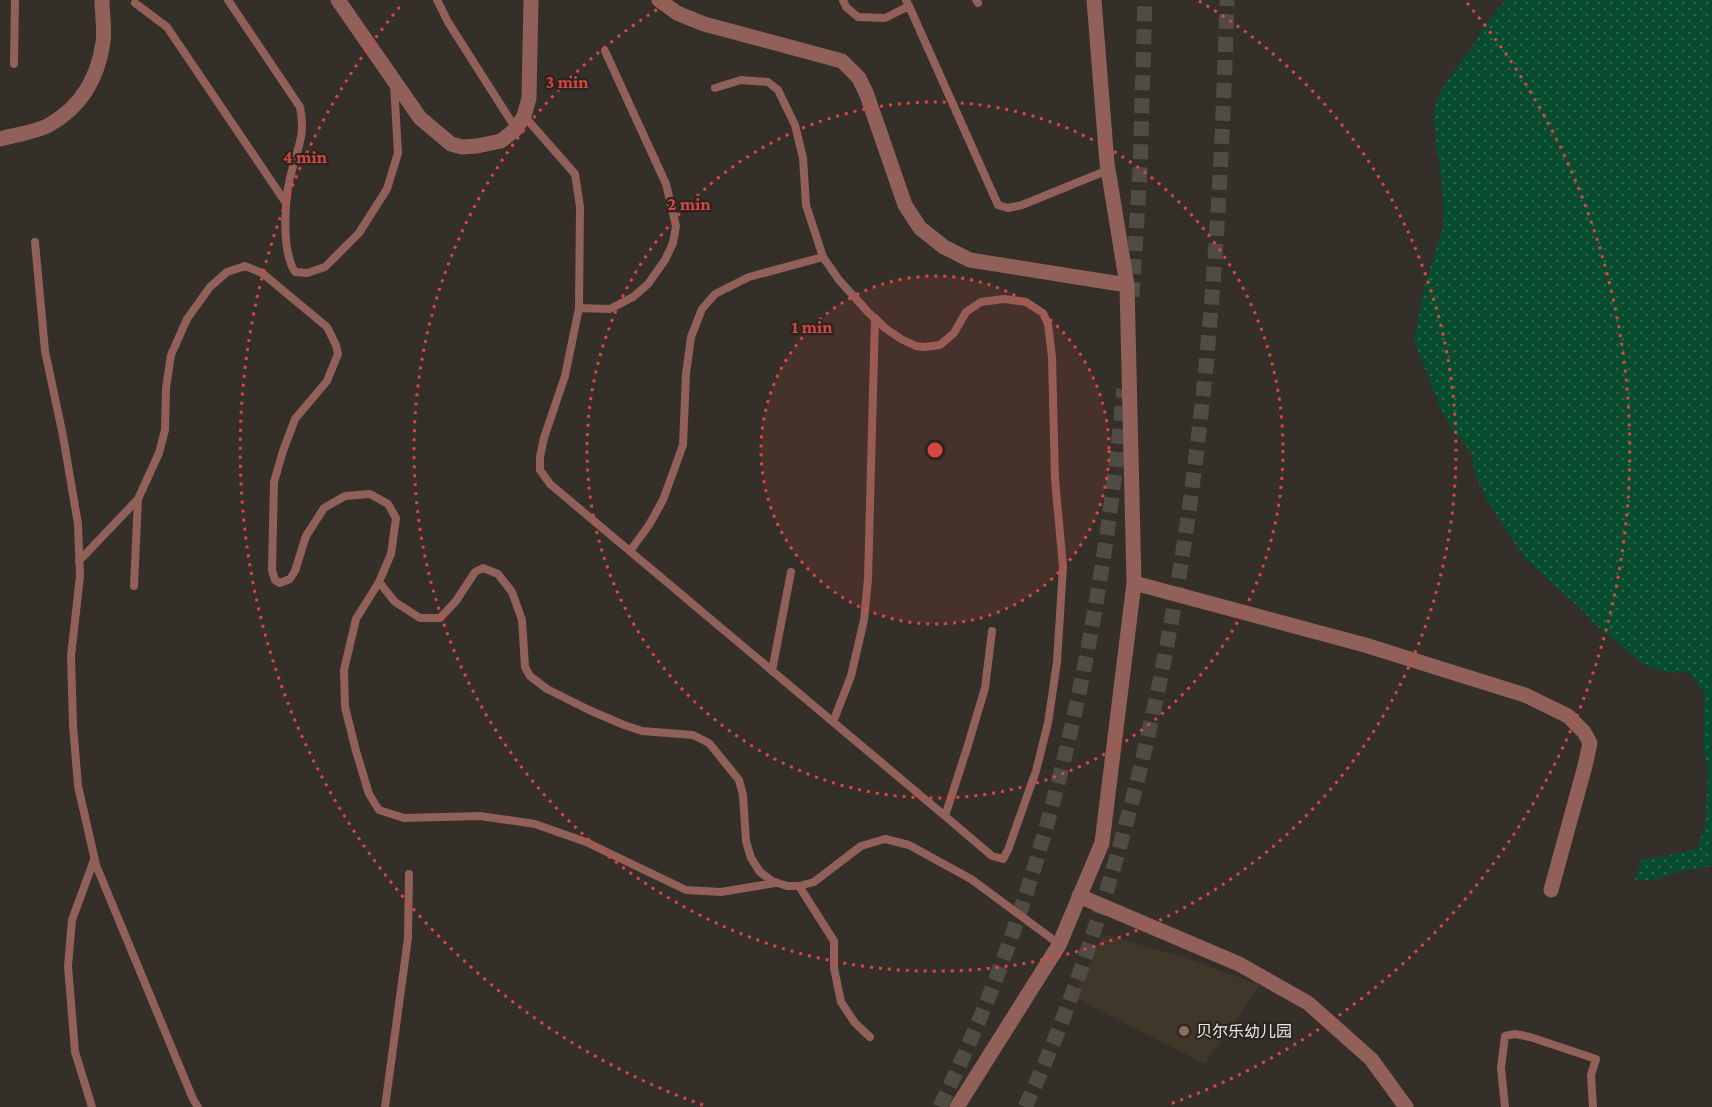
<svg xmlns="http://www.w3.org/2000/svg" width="1712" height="1107" font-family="'Crimson Pro','Noto Sans SC',serif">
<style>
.built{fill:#40362a}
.grass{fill:url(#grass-dots)}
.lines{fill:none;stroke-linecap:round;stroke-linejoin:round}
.tertiary-tunnel{stroke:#504b44;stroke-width:15;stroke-dasharray:15 8;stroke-linecap:butt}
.service{stroke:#916058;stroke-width:8}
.minor{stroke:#916058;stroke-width:15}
.ring{fill:none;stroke:#d94544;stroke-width:3;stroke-dasharray:3 6}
.education-dot{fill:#8d6e63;stroke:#2a251e;stroke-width:2}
.labels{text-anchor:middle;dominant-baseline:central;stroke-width:4.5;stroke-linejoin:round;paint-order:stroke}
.poi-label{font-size:16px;fill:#ece9e4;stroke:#2a251e;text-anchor:start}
.centre{fill:#d94544;stroke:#2a251e;stroke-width:3}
.ring-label{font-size:18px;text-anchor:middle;font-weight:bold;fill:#d94544;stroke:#2a251e;stroke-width:4.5;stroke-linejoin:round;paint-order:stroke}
</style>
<defs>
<pattern id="grass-dots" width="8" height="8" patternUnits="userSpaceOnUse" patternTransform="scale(1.5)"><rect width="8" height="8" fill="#084c2f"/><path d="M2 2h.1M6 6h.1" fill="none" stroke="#2c664d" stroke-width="1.8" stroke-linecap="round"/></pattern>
</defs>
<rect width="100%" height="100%" fill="#342f28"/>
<!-- built -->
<path class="built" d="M1103 934 1183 957 1260 985 1205 1064 1073 997Z"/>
<!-- grass -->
<path class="grass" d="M1507 0H1712V866L1681 871 1657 879 1634 881 1642 859 1668 856 1697 848 1705 826 1708 770 1703 746 1704 693 1689 673 1666 672 1643 664 1596 625 1580 608 1524 558 1485 497 1476 475 1471 452 1454 432 1441 410 1414 341 1424 287 1443 228 1444 206 1433 114 1440 91 1472 47 1486 24 1502 4Z"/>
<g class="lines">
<!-- tertiary-tunnel -->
<path class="tertiary-tunnel" d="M1132 297 1140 172 1145 0
M940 1107C959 1067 977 1027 993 986 1067 798 1105 590 1124 389
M1025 1107C1063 1027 1092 942 1117 856 1197 579 1219 287 1227 0"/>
<!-- service -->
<path class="service" d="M228 0 300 107C305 133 300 142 293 166 285 192 280 248 295 272L307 273 325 267 359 233 387 189 398 153 394 84
M437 0 448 22 516 129
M843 0 846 7 858 17 885 18 909 6 906 0
M976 0 978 3
M135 3 167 27 286 203
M909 6 998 205 1008 208 1022 205 1108 170
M14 64 15 0
M524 116 575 174 580 207 579 308 565 376 544 438 540 457V470L550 484 945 816 992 856 1003 859 1008 850 1036 771 1048 723 1057 662 1063 567 1055 479 1052 357 1048 324 1043 313 1026 302 1004 299 981 302 966 312 954 333 940 345 925 347 916 346 901 339 885 328 868 312 839 280 823 257 806 205 803 158 795 125 778 90 768 82 741 80 715 88
M35 242 45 351 63 436 78 524 80 576 71 656 73 725 78 786 96 865 193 1099 198 1107
M579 308 610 309 633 297 648 284 665 260 673 243 676 226 666 184 605 51
M630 551 649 525 663 500 683 445 686 374 691 337 702 309 715 294 749 277 823 257
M79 561 138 499
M379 582 356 619 344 670 345 707 356 751 369 794 379 810 404 818 480 816 535 824 586 842 686 890 721 892 775 883
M134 586 138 499 159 453 165 430 166 388 171 355 187 319 210 287 227 272 245 266 262 273 327 327 336 345 338 354 327 381 295 419 283 451 274 482 272 570 275 580 280 583 290 579 295 571 306 536 324 508 345 496 370 494 388 504 396 518 391 554 379 582 395 602 420 618H440L456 601 475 572 483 568 498 574 512 592 522 620 525 667 530 676 547 689 589 710 624 725 642 731 693 735 709 743 739 780 743 795 746 841 751 858 760 872 772 881 787 886H799L814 882 861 846 885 839 909 845 971 879 1059 944
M772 671 791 572
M833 722 851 676 864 620 868 579 875 318
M945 816 968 745 985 688 992 631
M799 886 834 941V968L841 1002 855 1023 870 1037
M92 1107 75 1052 68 966 72 920 94 860
M385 1107 408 938 409 874
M1505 1107 1501 1068 1505 1036 1515 1034 1530 1037 1596 1059 1591 1075 1593 1107"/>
<!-- minor -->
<path class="minor" d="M338 0 420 118 451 144 462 147 477 146 501 141 516 129 524 116 529 98 531 0
M659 0 677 13 704 24 842 61 859 78 867 95 905 205 920 228 944 247 970 260 1127 285 1134 583 1102 843 1059 945 957 1107
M1094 0 1107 163 1127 285
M0 139C15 135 36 132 49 125 81 107 98 78 103 42 105 29 102 14 102 0
M1134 583 1365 645 1525 695 1568 716 1584 732 1590 743 1585 766 1551 890
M1079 896 1239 964 1308 1003 1371 1059 1406 1107"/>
</g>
<!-- distance rings -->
<circle cx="935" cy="450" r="174" fill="#d94544" fill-opacity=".12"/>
<g class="ring">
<circle cx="935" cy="450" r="174"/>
<circle cx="935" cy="450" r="348"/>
<path d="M1199 1A521 521 0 1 1 671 1"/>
<path d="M703 1105A695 695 0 0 1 403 3M1467 3A695 695 0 0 1 1167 1105"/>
</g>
<!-- markers -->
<circle class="education-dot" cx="1184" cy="1031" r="6"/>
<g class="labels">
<!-- poi labels -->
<g class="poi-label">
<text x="1196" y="1031">贝尔乐幼儿园</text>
</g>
</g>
<circle cx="935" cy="450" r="9" class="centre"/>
<g class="ring-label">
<text x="567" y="88">3 min</text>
<text x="305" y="163">4 min</text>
<text x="689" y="210">2 min</text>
<text x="812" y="333">1 min</text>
</g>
</svg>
